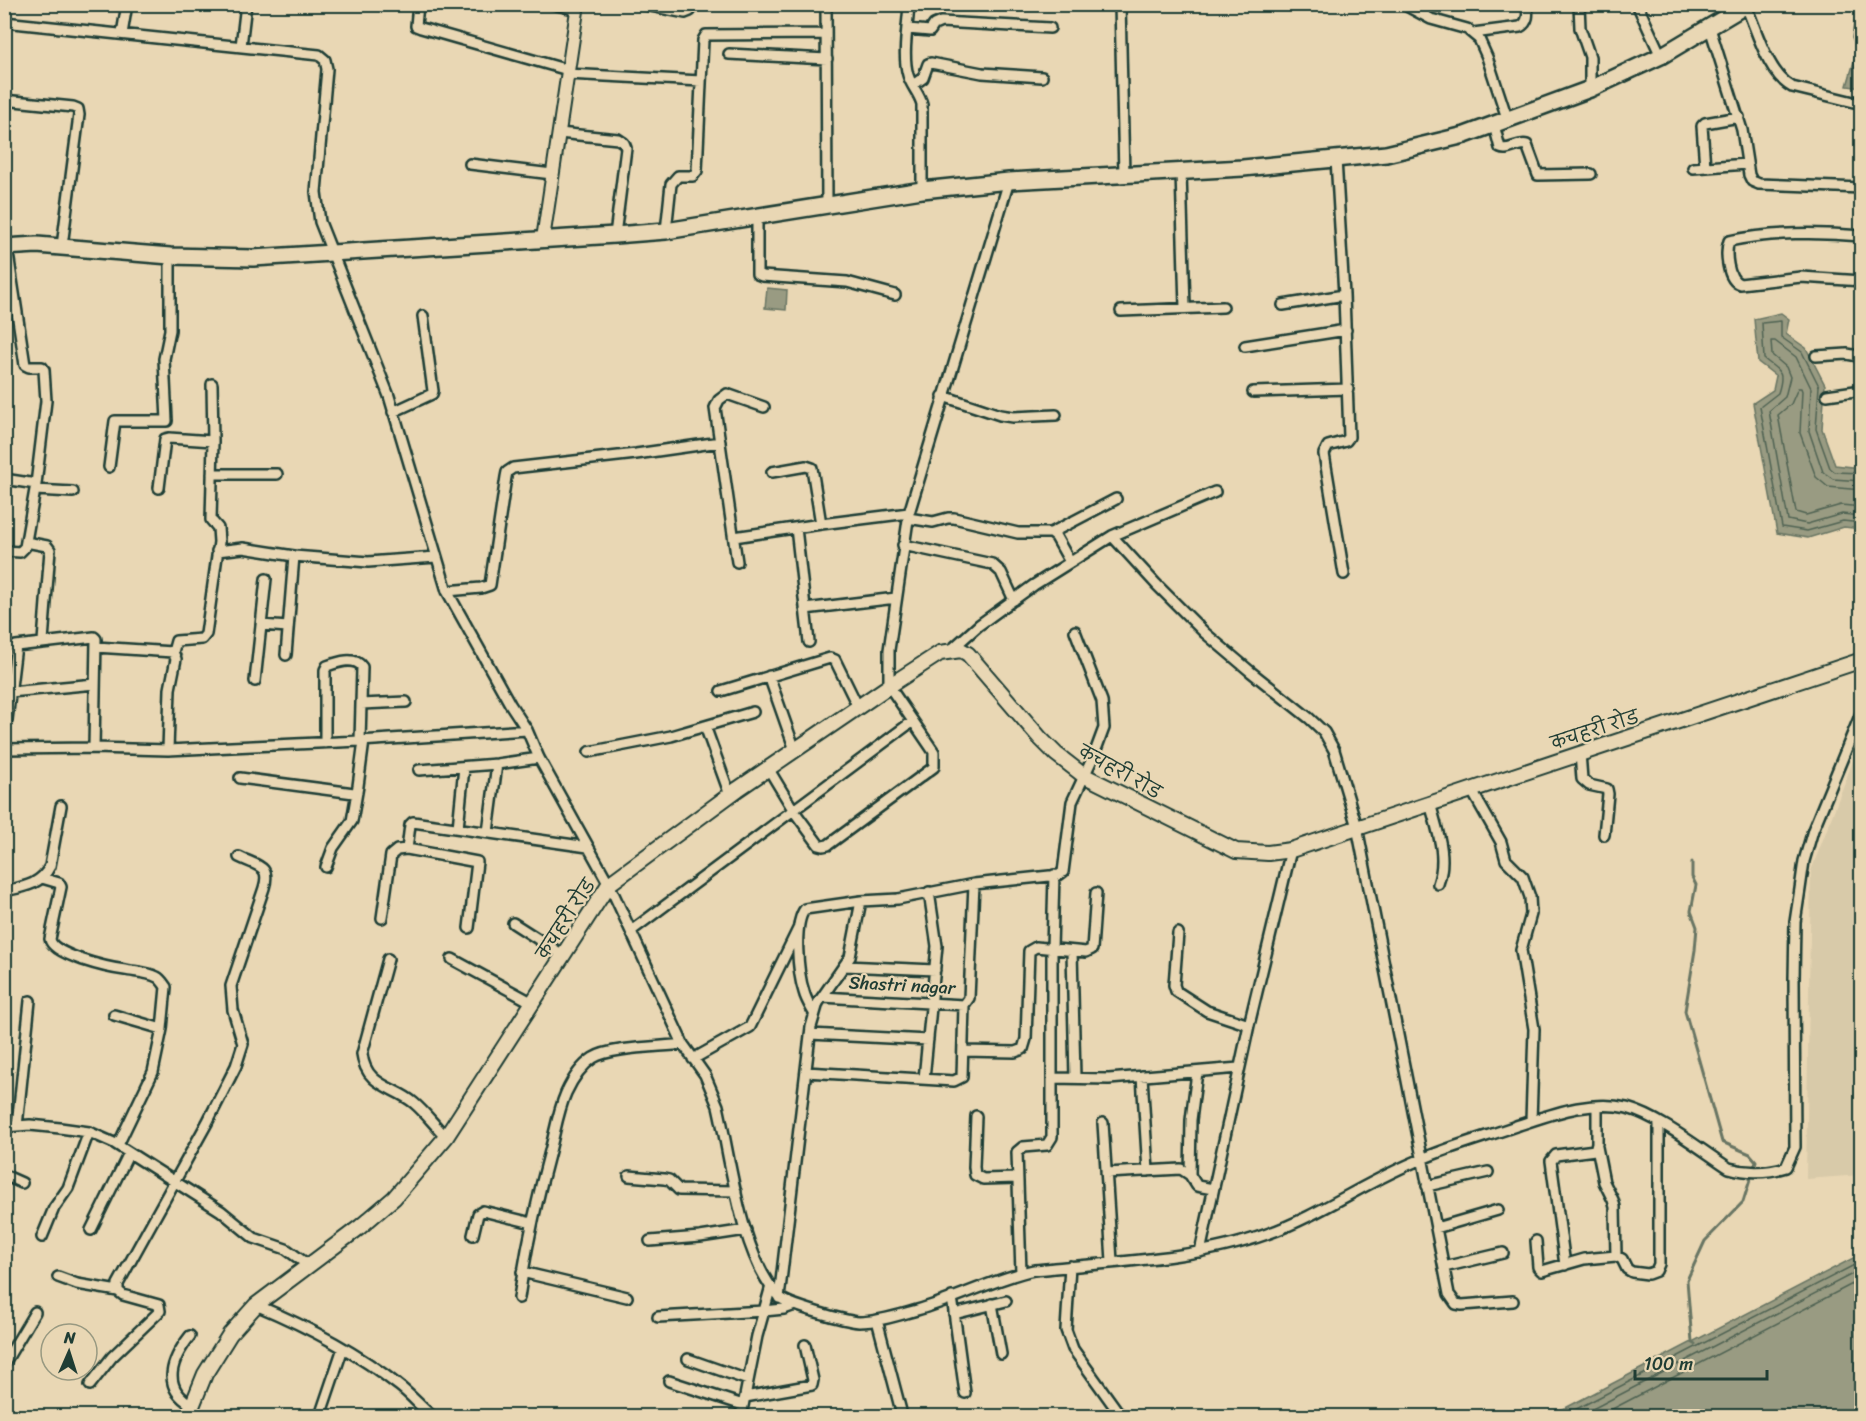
<svg xmlns="http://www.w3.org/2000/svg" width="1866" height="1421" font-family="Sriracha,'Playpen Sans Deva',sans-serif">
<style>
.built{fill:#d8caa9}
.water{fill:#999b82;stroke:#687563;stroke-width:1.5}
.lines{fill:none;stroke-linecap:round;stroke-linejoin:round}
.shore{stroke:#506353;stroke-width:1.5}
.stream{stroke:#687563;stroke-width:3}
.minor-casing{stroke:#1f3d34;stroke-width:14}
.tertiary-casing{stroke:#1f3d34;stroke-width:16}
.secondary-casing{stroke:#1f3d34;stroke-width:18}
.trunk-casing{stroke:#1f3d34;stroke-width:20}
.minor{stroke:#e9d7b4;stroke-width:9}
.tertiary{stroke:#e9d7b4;stroke-width:12}
.secondary{stroke:#e9d7b4;stroke-width:14}
.trunk{stroke:#e9d7b4;stroke-width:15}
.labels{text-anchor:middle;dominant-baseline:central;stroke-width:4.5;stroke-linejoin:round;paint-order:stroke}
.street-label{font-size:18px;fill:#1f3d34;stroke:#e9d7b4}
</style>
<rect width="100%" height="100%" fill="#e9d7b4"/>
<filter id="ink" filterUnits="userSpaceOnUse"><feTurbulence type="fractalNoise" baseFrequency=".0167" numOctaves="2"/><feDisplacementMap in="SourceGraphic" scale="12" xChannelSelector="R" yChannelSelector="G"/><feConvolveMatrix kernelMatrix="1 2 1 2 8 2 1 2 1" color-interpolation-filters="sRGB"/></filter>
<g filter="url(#ink)">
<!-- built -->
<path class="built" d="M1861 740V1175L1806 1179 1811 871Z"/>
<!-- water -->
<path class="water" d="M1857 5H1861V88L1847 86 1857 51 1852 38Z
M767 288 787 290 786 310 765 308Z
M1781 313 1789 319 1786 334 1806 348 1825 385 1822 429 1835 465 1861 468V529L1844 527 1808 538 1777 533 1753 403 1773 390 1776 376 1758 362 1754 319Z
M1861 1254V1416H1550Z"/>
<g class="lines">
<!-- shore -->
<path class="shore" d="M1862 473 1835 472 1830 468 1816 429 1819 386 1802 352 1781 337V321L1762 323 1764 359C1780 372 1785 371 1778 393L1760 407 1782 527 1807 531 1843 521 1862 523
M1862 481 1833 479 1823 472 1809 431 1811 388 1796 357 1775 341H1771L1772 355 1786 367 1790 377 1785 397 1769 411 1788 520 1807 524 1842 514 1862 516
M1862 490 1828 487 1816 477 1800 433 1802 391 1801 388H1798L1791 404 1778 415 1796 512 1806 515 1841 505 1862 507
M1563 1416 1862 1261
M1579 1416 1862 1269
M1599 1416 1862 1279"/>
<!-- stream -->
<path class="stream" d="M1692 862V877L1696 885 1691 911 1697 927 1695 950 1685 1011 1722 1142 1750 1154 1756 1161 1743 1202 1705 1241 1687 1280 1692 1342 1695 1344"/>
<defs>
<path id="minor" d="M418 4 416 26 421 28 568 70
M553 4 577 10
M640 4 685 13 690 11 691 4
M826 4 827 206
M909 4C908 25 902 56 908 75 911 86 919 93 922 104V190
M1120 4 1124 175
M1403 4 1431 19 1467 29 1479 39 1487 57 1508 121
M1579 4 1580 28 1590 57V89
M1637 4 1661 56
M1746 6C1757 31 1768 74 1792 87L1862 104
M4 22 319 55 325 60 327 69 316 192 320 222 389 396 447 591 510 704 527 730 539 758 609 884 683 1044 705 1075 718 1106C731 1161 740 1253 778 1296 786 1305 846 1321 859 1322 878 1322 899 1315 917 1310 957 1299 993 1279 1034 1270 1110 1262 1195 1260 1267 1234 1321 1215 1368 1180 1422 1159 1452 1146 1485 1137 1516 1126 1550 1115 1590 1099 1627 1108 1660 1117 1700 1149 1729 1168 1747 1173 1767 1173 1786 1167L1795 1147 1794 979 1795 922 1800 889 1804 861 1813 830 1862 711
M1710 28 1742 130 1749 175 1752 181 1759 184 1862 188
M908 29 930 31 934 25 941 22 1050 28
M1473 33 1520 27C1529 22 1528 14 1527 4
M122 34 127 4
M241 46 246 4
M729 54 827 59
M567 74 701 81
M913 85 923 78 928 64 931 63 982 73 1042 77
M4 100 73 107 78 109 79 115 62 246
M1494 125 1500 148C1509 152 1518 142 1527 145L1538 175 1591 174
M559 133 618 139 624 143 626 148 615 235
M1336 159 1344 295 1349 437 1346 441 1328 446 1324 454 1344 574
M470 164 552 174
M1705 167 1702 126 1705 123 1739 117
M1693 168 1747 164
M1181 172 1185 308
M757 217V274L762 276 847 282 895 295
M666 231 671 184 678 176H693L697 171 703 40 706 35 826 34
M1862 236C1820 232 1769 232 1729 241 1725 252 1727 280 1740 284L1801 277 1862 281
M7 247 25 365 29 367H42L44 370 46 401 36 484
M1283 305 1344 295
M1121 311 1223 307
M1245 346 1346 330
M1816 356 1847 354 1858 356 1862 362
M212 384 213 441
M1253 392 1348 389
M1827 395 1862 390
M943 396 1000 415 1013 417 1056 415
M393 412 432 394 433 391 423 316
M109 467 115 421H167L164 359 170 330V256
M772 472 806 466 812 468 821 524
M212 474H277
M4 479 36 484 25 547 20 552 4 551
M35 490 73 492
M908 518 933 522 948 518H954L1018 533H1051L1056 537 1070 562
M796 528 809 642
M1051 533 1116 499
M1112 536 1156 584 1205 633 1251 672 1309 718 1324 732 1334 750 1357 827 1449 1294 1456 1304 1462 1305 1513 1301
M734 537 821 524 909 513
M26 542 47 546 50 550 43 641
M903 545 992 564 1001 572 1014 600
M217 551 243 548 294 556
M737 562 715 408 719 400 727 394 764 407
M447 591 481 588 490 585 506 477 507 472 513 468 636 454 720 442
M805 609 896 598
M261 625 288 627
M96 647 173 652 176 641 202 639 206 634 219 542 218 528 211 520 213 441 169 438 165 439 159 488
M951 650 979 625 1034 585 1112 536 1215 492
M286 655 294 556 368 562 436 557
M769 676 795 750
M255 681 266 579
M721 691 830 658 835 660 858 707
M10 692 95 684
M361 704 406 702
M7 720 16 646 94 637 96 639 94 748
M705 726 730 795
M325 743V670L327 666C338 662 355 656 362 667L360 741
M4 749 94 748 168 750 360 741 527 730
M168 750 170 689 176 659 173 652
M589 752 671 736 753 712
M1580 753 1582 779 1589 785 1607 789 1608 794 1604 835
M768 768 794 811 819 845 823 846 828 845 934 767V752L889 686V650L909 513 1009 181
M419 770 497 764 539 758
M240 778 354 793 357 792 358 786 364 741
M1471 789 1501 842 1506 860 1523 877 1530 897 1531 914 1521 950 1534 1029 1531 1121
M1430 803C1437 830 1448 856 1438 884
M458 828 464 767
M488 832 497 764
M407 849 410 825 413 822 588 847
M326 867 333 848 352 821 357 792
M42 878 59 883 61 887 50 939C52 955 109 968 125 970 135 972 148 972 157 977 161 979 163 983 166 987L162 1029 153 1072 118 1145
M4 891C23 887 41 885 50 866L61 806
M382 918 391 855 397 850 407 849 477 862 469 928
M513 923 563 955
M631 931 913 721
M1178 933 1174 985 1176 991 1207 1011 1249 1025
M1072 951 1075 1078
M388 959 362 1054C366 1087 394 1086 414 1103 426 1113 435 1126 446 1137
M452 959 533 1003
M845 966 935 970
M822 997 964 1005 969 998 974 884
M814 1013C810 1006 806 1000 804 992 798 974 793 924 805 909L861 901 898 899 974 884 1059 875 1063 872 1072 802 1094 755 1104 728 1102 701 1075 631
M114 1015 162 1029
M810 1034 928 1040
M963 1051 1015 1052 1023 1049 1026 1039 1029 951 1036 947 1086 952 1092 949 1096 893
M693 1059 750 1027 798 929
M806 1072 954 1081 962 1077 964 1005
M1142 1076 1148 1171
M1052 1078 1109 1079 1239 1068
M924 1079 937 946 929 892
M976 1116 974 1167 975 1175 983 1179 1017 1178
M1103 1123 1112 1261
M17 1126 30 1001
M4 1127 30 1125 60 1128 89 1132 114 1143 221 1211 254 1238 286 1249 308 1265
M1597 1147 1604 1182 1613 1200 1615 1207 1616 1256
M1106 1173 1181 1169 1190 1175 1197 1186 1213 1189
M4 1175 22 1183
M1190 1175 1191 1120 1197 1072
M629 1176 664 1179 669 1180 679 1190 736 1191
M1427 1186 1488 1172
M1436 1228 1498 1210
M91 1230 129 1153
M473 1235 478 1214 483 1211 532 1223
M42 1237 54 1208 68 1188 89 1132
M650 1241 700 1237 746 1230
M1536 1241 1538 1267 1542 1271 1584 1259 1616 1256 1622 1259 1627 1269 1632 1272 1648 1274 1656 1271 1659 1264V1123
M1200 1252 1249 1025 1291 850
M1565 1265 1551 1161 1556 1155 1595 1150 1597 1143V1106
M1070 1266 1066 1330 1073 1349 1121 1416
M1444 1267 1503 1253
M522 1272 627 1297
M1021 1273 1017 1152 1023 1147 1047 1145 1052 1137V949L1054 875
M58 1277 77 1284 118 1291
M952 1297 965 1393
M519 1298C526 1248 537 1199 550 1151 555 1132 558 1111 566 1093 572 1080 581 1066 593 1058 610 1047 662 1047 683 1044
M779 1298 811 1027 818 1003 850 957 861 901
M992 1304 1001 1354
M256 1305C306 1326 355 1351 398 1385 410 1394 420 1406 432 1416
M954 1314 1006 1301
M658 1317 764 1311 784 1309 795 1305
M877 1320 901 1411 900 1416
M190 1336C172 1359 160 1387 192 1405
M688 1359 748 1380
M4 1364 35 1312
M669 1381 743 1405
M90 1385 112 1357 160 1311 159 1305 123 1295 118 1291V1284L207 1123 236 1066 243 1044 233 1010 231 986 264 888C271 865 257 866 239 857
M745 1397 812 1385 813 1380 805 1345
M320 1416 343 1348
M741 1416 757 1336 771 1286
M1099 1416 1120 1414"/>
<path id="tertiary" d="M543 239 578 4"/>
<path id="secondary" d="M188 1416 205 1374 230 1334 256 1305 360 1227 394 1198 446 1137 609 884 738 789 889 686 940 653 961 650 968 654 1040 738 1056 754 1083 775 1236 851 1268 853 1291 850 1862 660"/>
<path id="trunk" d="M4 247 37 245 170 256 253 258 615 235 666 231 922 190 1009 181 1243 168 1386 154 1465 135 1590 89 1661 56 1748 4"/>
</defs>
<!-- minor casing -->
<use href="#minor" class="minor-casing"/>
<!-- tertiary casing -->
<use href="#tertiary" class="tertiary-casing"/>
<!-- secondary casing -->
<use href="#secondary" class="secondary-casing"/>
<!-- trunk casing -->
<use href="#trunk" class="trunk-casing"/>
<!-- minor -->
<use href="#minor" class="minor"/>
<!-- tertiary -->
<use href="#tertiary" class="tertiary"/>
<!-- secondary -->
<use href="#secondary" class="secondary"/>
<!-- trunk -->
<use href="#trunk" class="trunk"/>
</g>
</g>
<g class="labels">
<!-- street labels -->
<g class="street-label">
<text transform="translate(1595 730) rotate(-18)">कचहरी रोड</text>
<text transform="translate(1120 772) rotate(29)">कचहरी रोड</text>
<text transform="translate(566 919) rotate(-57)">कचहरी रोड</text>
<text transform="translate(902 985) rotate(3)">Shastri nagar</text>
</g>
</g>
<!-- margin -->
<rect width="1866" height="1421" fill="none" stroke="#e9d7b4" stroke-width="24"/>
<rect x="12" y="12" width="1842" height="1397" fill="none" stroke="#1f3d34" stroke-width="2" filter="url(#ink)"/>
<!-- north arrow -->
<g transform="translate(69 1352) rotate(3)"><circle r="28" fill="#e9d7b4" stroke="#989981" stroke-width="1.5"/>
<path d="M0-4.5L10 22L0 15L-10 22Z" fill="#1f3d34"/>
<text y="-9" font-size="16" font-weight="bold" text-anchor="middle" fill="#1f3d34">N</text>
</g>
<!-- scale -->
<path d="M1635 1370v9h132v-9" fill="none" stroke="#1f3d34" stroke-width="3"/>
<text x="1644" y="1370" font-size="18" fill="#1f3d34" stroke="#e9d7b4" stroke-width="4.5" paint-order="stroke">100 m</text>
</svg>
